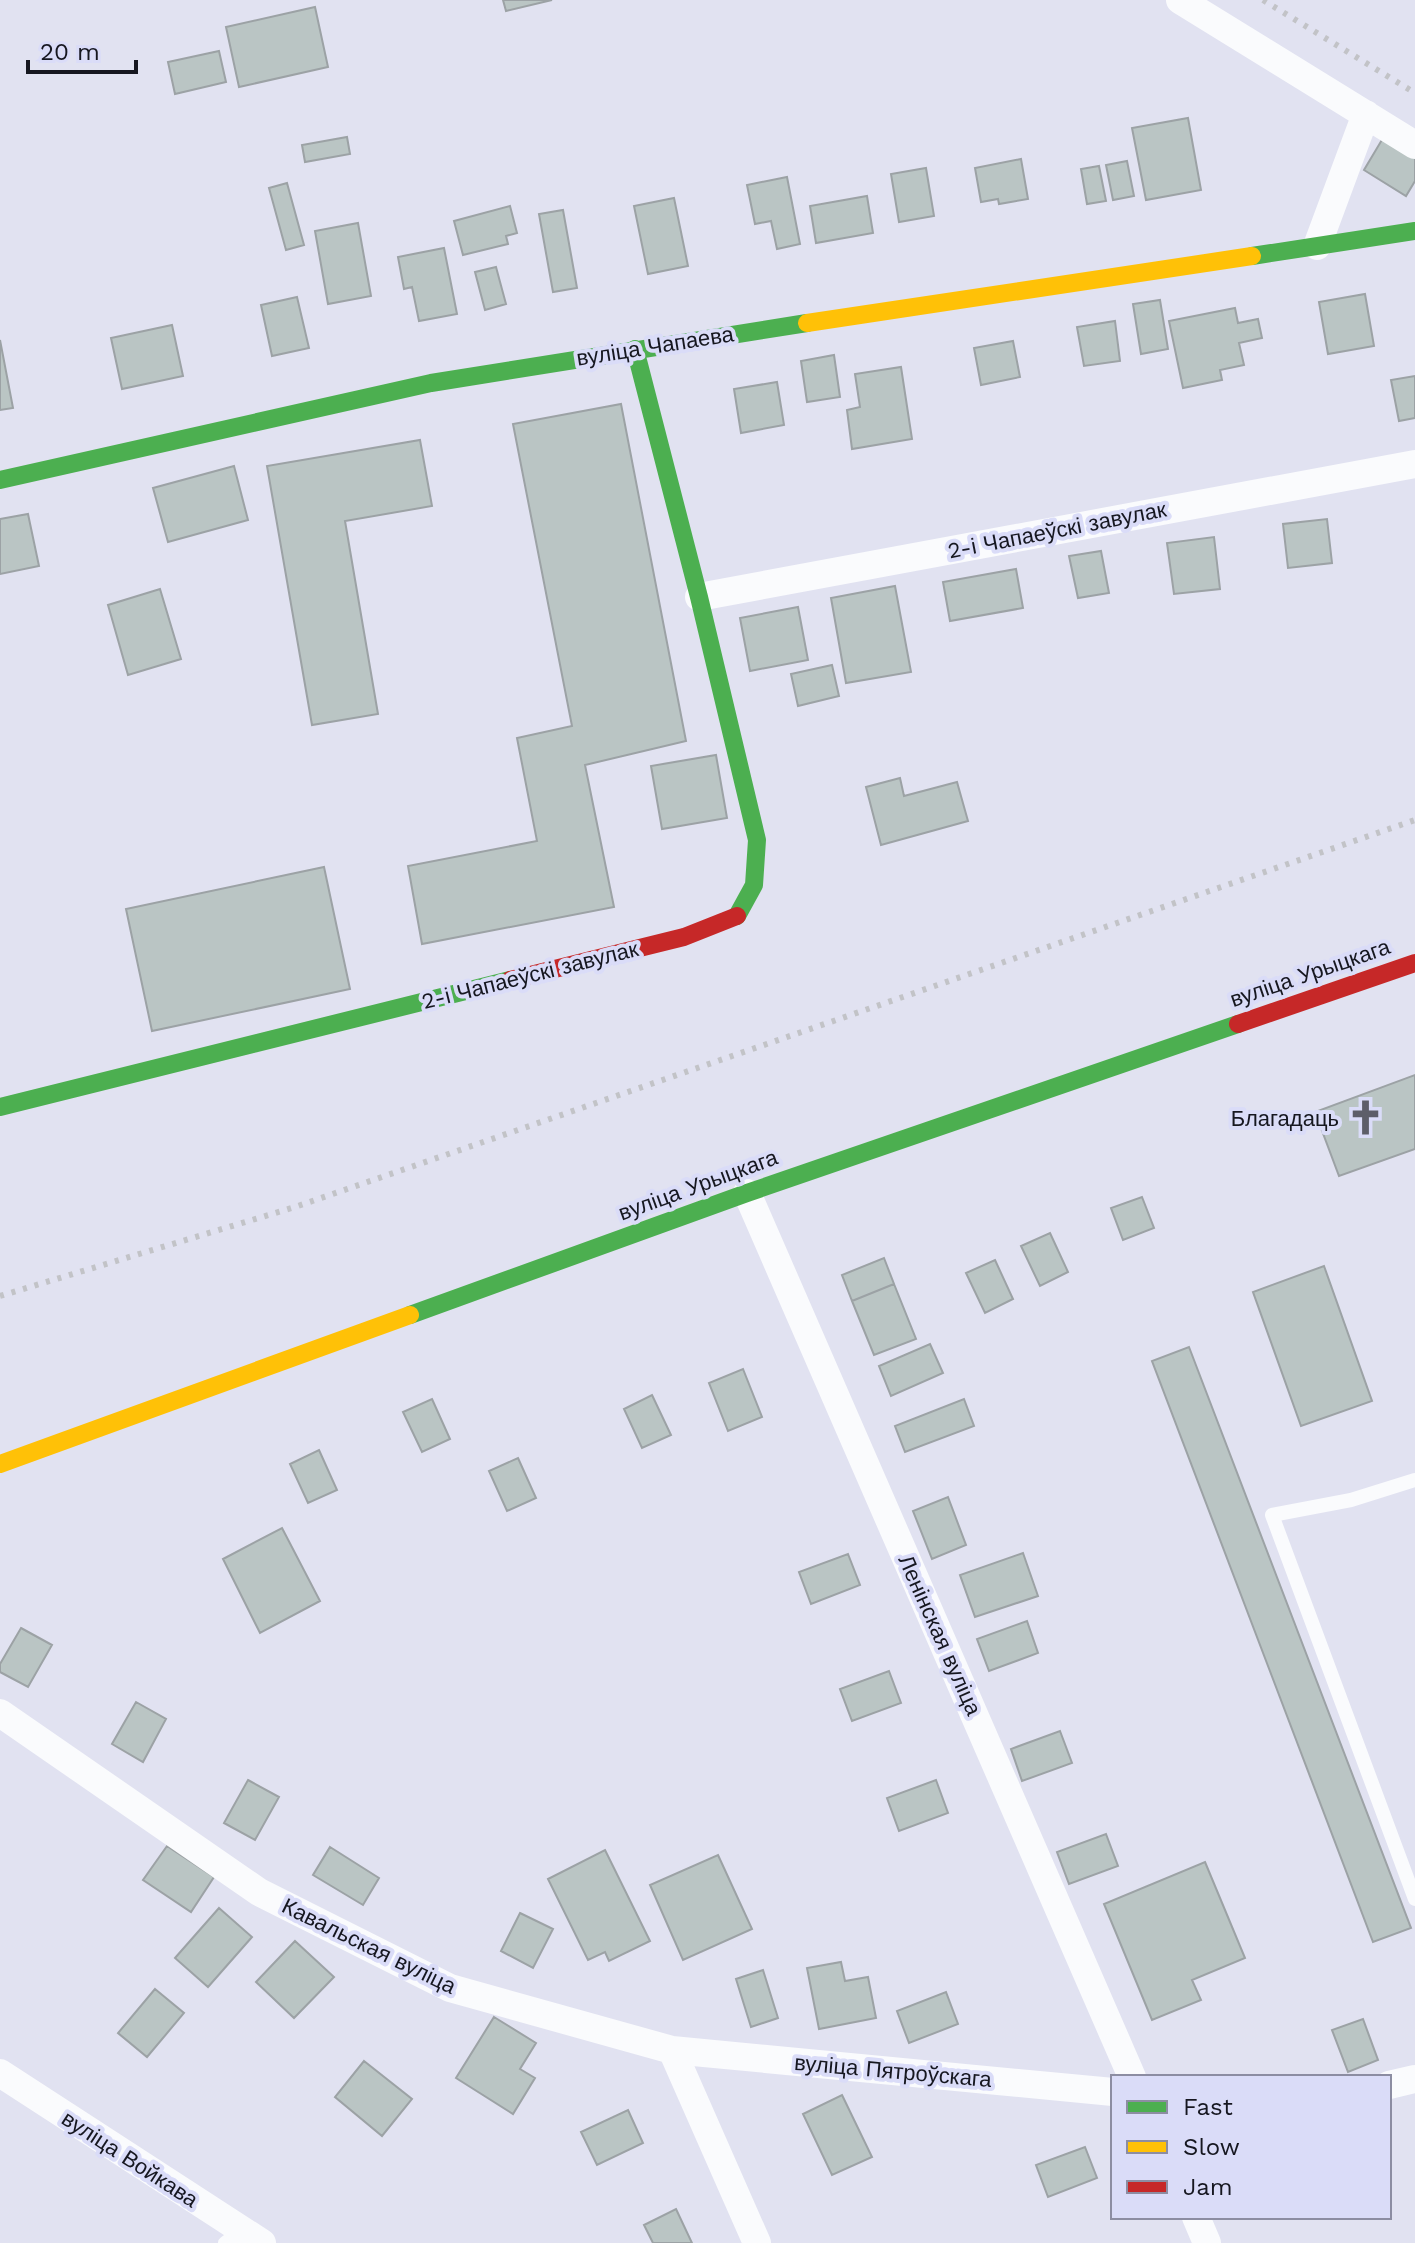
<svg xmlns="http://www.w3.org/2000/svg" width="1415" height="2243" font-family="'Work Sans',sans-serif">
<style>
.building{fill:#bac5c4;stroke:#9ca2a5;stroke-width:2}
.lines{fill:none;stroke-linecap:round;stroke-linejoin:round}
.lane{stroke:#fafbfd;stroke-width:14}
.street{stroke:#fafbfd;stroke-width:28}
.fast{stroke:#4caf50;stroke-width:18}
.slow{stroke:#ffc107;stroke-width:18}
.jam{stroke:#c62828;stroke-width:18}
.rail{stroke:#c2c3c7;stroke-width:6;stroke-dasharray:4 8;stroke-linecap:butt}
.labels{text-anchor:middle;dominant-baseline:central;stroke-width:8;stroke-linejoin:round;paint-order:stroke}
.street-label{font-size:22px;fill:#161720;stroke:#dadcf8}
.poi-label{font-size:22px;fill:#161720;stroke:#dadcf8;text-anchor:end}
</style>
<rect width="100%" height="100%" fill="#e1e2f1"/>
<!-- building -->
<path class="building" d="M503 0H552L506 11Z
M315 7 328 67 239 87 226 27Z
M219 51 226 82 175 94 168 62Z
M1188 118 1201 190 1146 200 1132 128Z
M347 137 350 154 305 162 302 145Z
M1383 138 1415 157V181L1406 196 1364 170Z
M1021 159 1028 199 999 204 998 199 981 202 975 168Z
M1127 161 1134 196 1113 200 1106 165Z
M1099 166 1106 201 1087 204 1081 169Z
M926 168 934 216 899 222 891 174Z
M787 177 800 244 777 249 771 221 755 224 747 185Z
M287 183 304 245 286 250 269 188Z
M867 196 873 233 816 243 810 206Z
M674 198 688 266 648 274 634 206Z
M510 206 517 233 506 236 508 244 463 255 454 221Z
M563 210 577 288 553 292 539 214Z
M358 223 371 296 328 304 315 231Z
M444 248 457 314 419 321 412 287 404 289 398 257Z
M496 267 506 304 485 310 475 272Z
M1365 294 1374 346 1328 354 1319 302Z
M297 297 309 348 272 356 261 305Z
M1160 300 1168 349 1141 354 1133 304Z
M1235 308 1238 323 1258 319 1262 338 1239 343 1244 365 1220 370 1222 380 1183 388 1169 321Z
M1115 321 1120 361 1084 366 1077 327Z
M172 325 183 376 122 389 111 338Z
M0 340 13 408 0 410Z
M1013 341 1020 377 981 385 974 348Z
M834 355 840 397 807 402 801 361Z
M901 367 912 439 852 449 847 410 860 407 855 374Z
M1415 376V418L1399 421 1391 380Z
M777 382 784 425 741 433 734 389Z
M621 404 686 741 585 765 614 907 422 944 408 866 537 841 517 738 572 726 513 424Z
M420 440 432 506 345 521 378 714 312 725 267 466Z
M234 466 248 520 168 542 153 488Z
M28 514 39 566 0 574V519Z
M1327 519 1332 563 1288 568 1283 524Z
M1214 537 1220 589 1174 594 1167 543Z
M1101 551 1109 593 1078 598 1069 556Z
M1016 569 1023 608 950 621 943 582Z
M895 586 911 672 846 683 831 598Z
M160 589 181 659 128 675 108 605Z
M798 607 808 660 750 671 740 618Z
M832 665 839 696 798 706 791 674Z
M716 755 727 818 662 829 651 766Z
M900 778 904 796 957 782 968 821 881 845 866 787Z
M324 867 350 989 152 1031 126 909Z
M1415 1075V1149L1339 1176 1315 1112Z
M1142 1197 1154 1228 1123 1240 1111 1208Z
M1050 1233 1068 1272 1040 1286 1021 1246Z
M884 1258 894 1284 852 1301 842 1275Z
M995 1260 1013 1299 985 1313 966 1273Z
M1324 1266 1372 1401 1301 1426 1253 1292Z
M894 1284 916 1339 874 1355 852 1301Z
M930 1344 943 1373 891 1396 879 1366Z
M1189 1347 1411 1928 1373 1942 1152 1361Z
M743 1369 762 1417 728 1431 709 1383Z
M652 1395 671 1435 642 1448 624 1409Z
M432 1399 450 1439 422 1452 403 1412Z
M964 1399 974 1426 905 1452 895 1426Z
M319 1450 337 1490 308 1503 290 1464Z
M518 1458 536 1498 507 1511 489 1471Z
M948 1497 966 1545 932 1559 913 1511Z
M282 1528 320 1601 260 1633 223 1559Z
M1023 1553 1038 1596 975 1617 960 1575Z
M848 1554 860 1585 811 1604 799 1572Z
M1027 1621 1038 1653 989 1671 977 1639Z
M21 1628 52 1645 28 1687 0 1672V1664Z
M889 1671 901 1703 852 1721 840 1689Z
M136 1702 166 1719 143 1762 112 1744Z
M1060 1731 1072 1763 1022 1781 1011 1749Z
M248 1780 279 1797 255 1840 224 1823Z
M936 1780 948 1813 899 1831 887 1798Z
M1106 1834 1118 1866 1069 1884 1057 1852Z
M167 1846 214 1877 191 1912 143 1880Z
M330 1847 379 1878 363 1905 313 1875Z
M605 1850 650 1941 609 1961 605 1952 588 1960 548 1879Z
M718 1855 752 1929 683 1960 650 1885Z
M1205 1862 1245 1958 1192 1980 1201 2000 1152 2020 1104 1904Z
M219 1908 252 1937 208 1987 175 1958Z
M520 1913 553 1929 533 1968 501 1951Z
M295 1941 334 1977 294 2018 256 1982Z
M841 1962 845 1981 868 1977 876 2018 819 2029 807 1968Z
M763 1970 778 2018 751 2027 736 1979Z
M155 1989 184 2013 147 2057 118 2033Z
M946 1992 958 2024 909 2043 897 2011Z
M494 2017 536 2043 520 2069 535 2078 513 2114 456 2078Z
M1363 2019 1378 2060 1348 2072 1332 2030Z
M364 2061 412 2099 382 2136 335 2097Z
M842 2095 872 2157 832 2175 803 2114Z
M628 2110 643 2143 597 2165 581 2132Z
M1085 2147 1097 2178 1048 2197 1036 2165Z
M676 2209 692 2243H653L644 2225Z"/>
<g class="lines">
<!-- lane -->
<path class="lane" d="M1415 1480 1351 1500 1272 1515 1415 1899
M225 2243 241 2231"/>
<!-- street -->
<path class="street" d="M1180 0 1415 145
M1317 246 1366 114
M699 597 1415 464
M747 1193 1132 2077
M0 1713 259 1892 450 1988 672 2050 757 2243
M672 2050 1113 2092
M0 2073 262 2243
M1389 2085 1415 2079
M1196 2217 1207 2243"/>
<!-- fast -->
<path class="fast" d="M1252 256 1415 231
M635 349 699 597 757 840 754 885 737 916
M0 480 431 383 807 323
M0 1107 510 980
M410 1315 747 1193 1238 1024"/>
<!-- slow -->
<path class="slow" d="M807 323 1252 256
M0 1464 410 1315"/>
<!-- jam -->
<path class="jam" d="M510 980 684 937 737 916
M1238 1024 1415 963"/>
<!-- rail -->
<path class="rail" d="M1263 0 1415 93
M0 1296 295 1207 1415 820"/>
</g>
<!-- icons -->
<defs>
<symbol id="church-bare" viewBox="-9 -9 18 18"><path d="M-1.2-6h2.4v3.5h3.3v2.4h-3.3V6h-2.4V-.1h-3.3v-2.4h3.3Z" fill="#5d5e69" stroke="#dadcf8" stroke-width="2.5" paint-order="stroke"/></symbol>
</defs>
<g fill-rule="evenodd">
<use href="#church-bare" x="1340" y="1092" width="51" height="51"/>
</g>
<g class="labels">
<!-- street labels -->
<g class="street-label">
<text transform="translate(655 346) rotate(-9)">вуліца Чапаева</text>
<text transform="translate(1057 530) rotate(-11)">2-і Чапаеўскі завулак</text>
<text transform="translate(1310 973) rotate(-19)">вуліца Урыцкага</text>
<text transform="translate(530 975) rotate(-14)">2-і Чапаеўскі завулак</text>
<text transform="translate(698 1185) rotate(-20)">вуліца Урыцкага</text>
<text transform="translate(940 1635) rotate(66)">Ленінская вуліца</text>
<text transform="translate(369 1946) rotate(26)">Кавальская вуліца</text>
<text transform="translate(893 2071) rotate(5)">вуліца Пятроўскага</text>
<text transform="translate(130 2159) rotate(33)">вуліца Войкава</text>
</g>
<!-- poi labels -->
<g class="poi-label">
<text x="1339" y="1118">Благадаць</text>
</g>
</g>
<!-- legend -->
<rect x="1111" y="2075" width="280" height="144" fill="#dadcf8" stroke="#8c8da2" stroke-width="2"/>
<rect x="1127" y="2101" width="40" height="12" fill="#4caf50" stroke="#8c8da2" stroke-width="2"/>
<text x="1183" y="2115" font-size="24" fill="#161720">Fast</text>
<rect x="1127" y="2141" width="40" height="12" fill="#ffc107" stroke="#8c8da2" stroke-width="2"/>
<text x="1183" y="2155" font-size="24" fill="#161720">Slow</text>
<rect x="1127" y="2181" width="40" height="12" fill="#c62828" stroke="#8c8da2" stroke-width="2"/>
<text x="1183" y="2195" font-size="24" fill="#161720">Jam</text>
<!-- scale -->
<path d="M28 60v12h108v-12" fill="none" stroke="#161720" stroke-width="4"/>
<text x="40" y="60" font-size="24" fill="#161720" stroke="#dadcf8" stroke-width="6" paint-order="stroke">20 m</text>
</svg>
